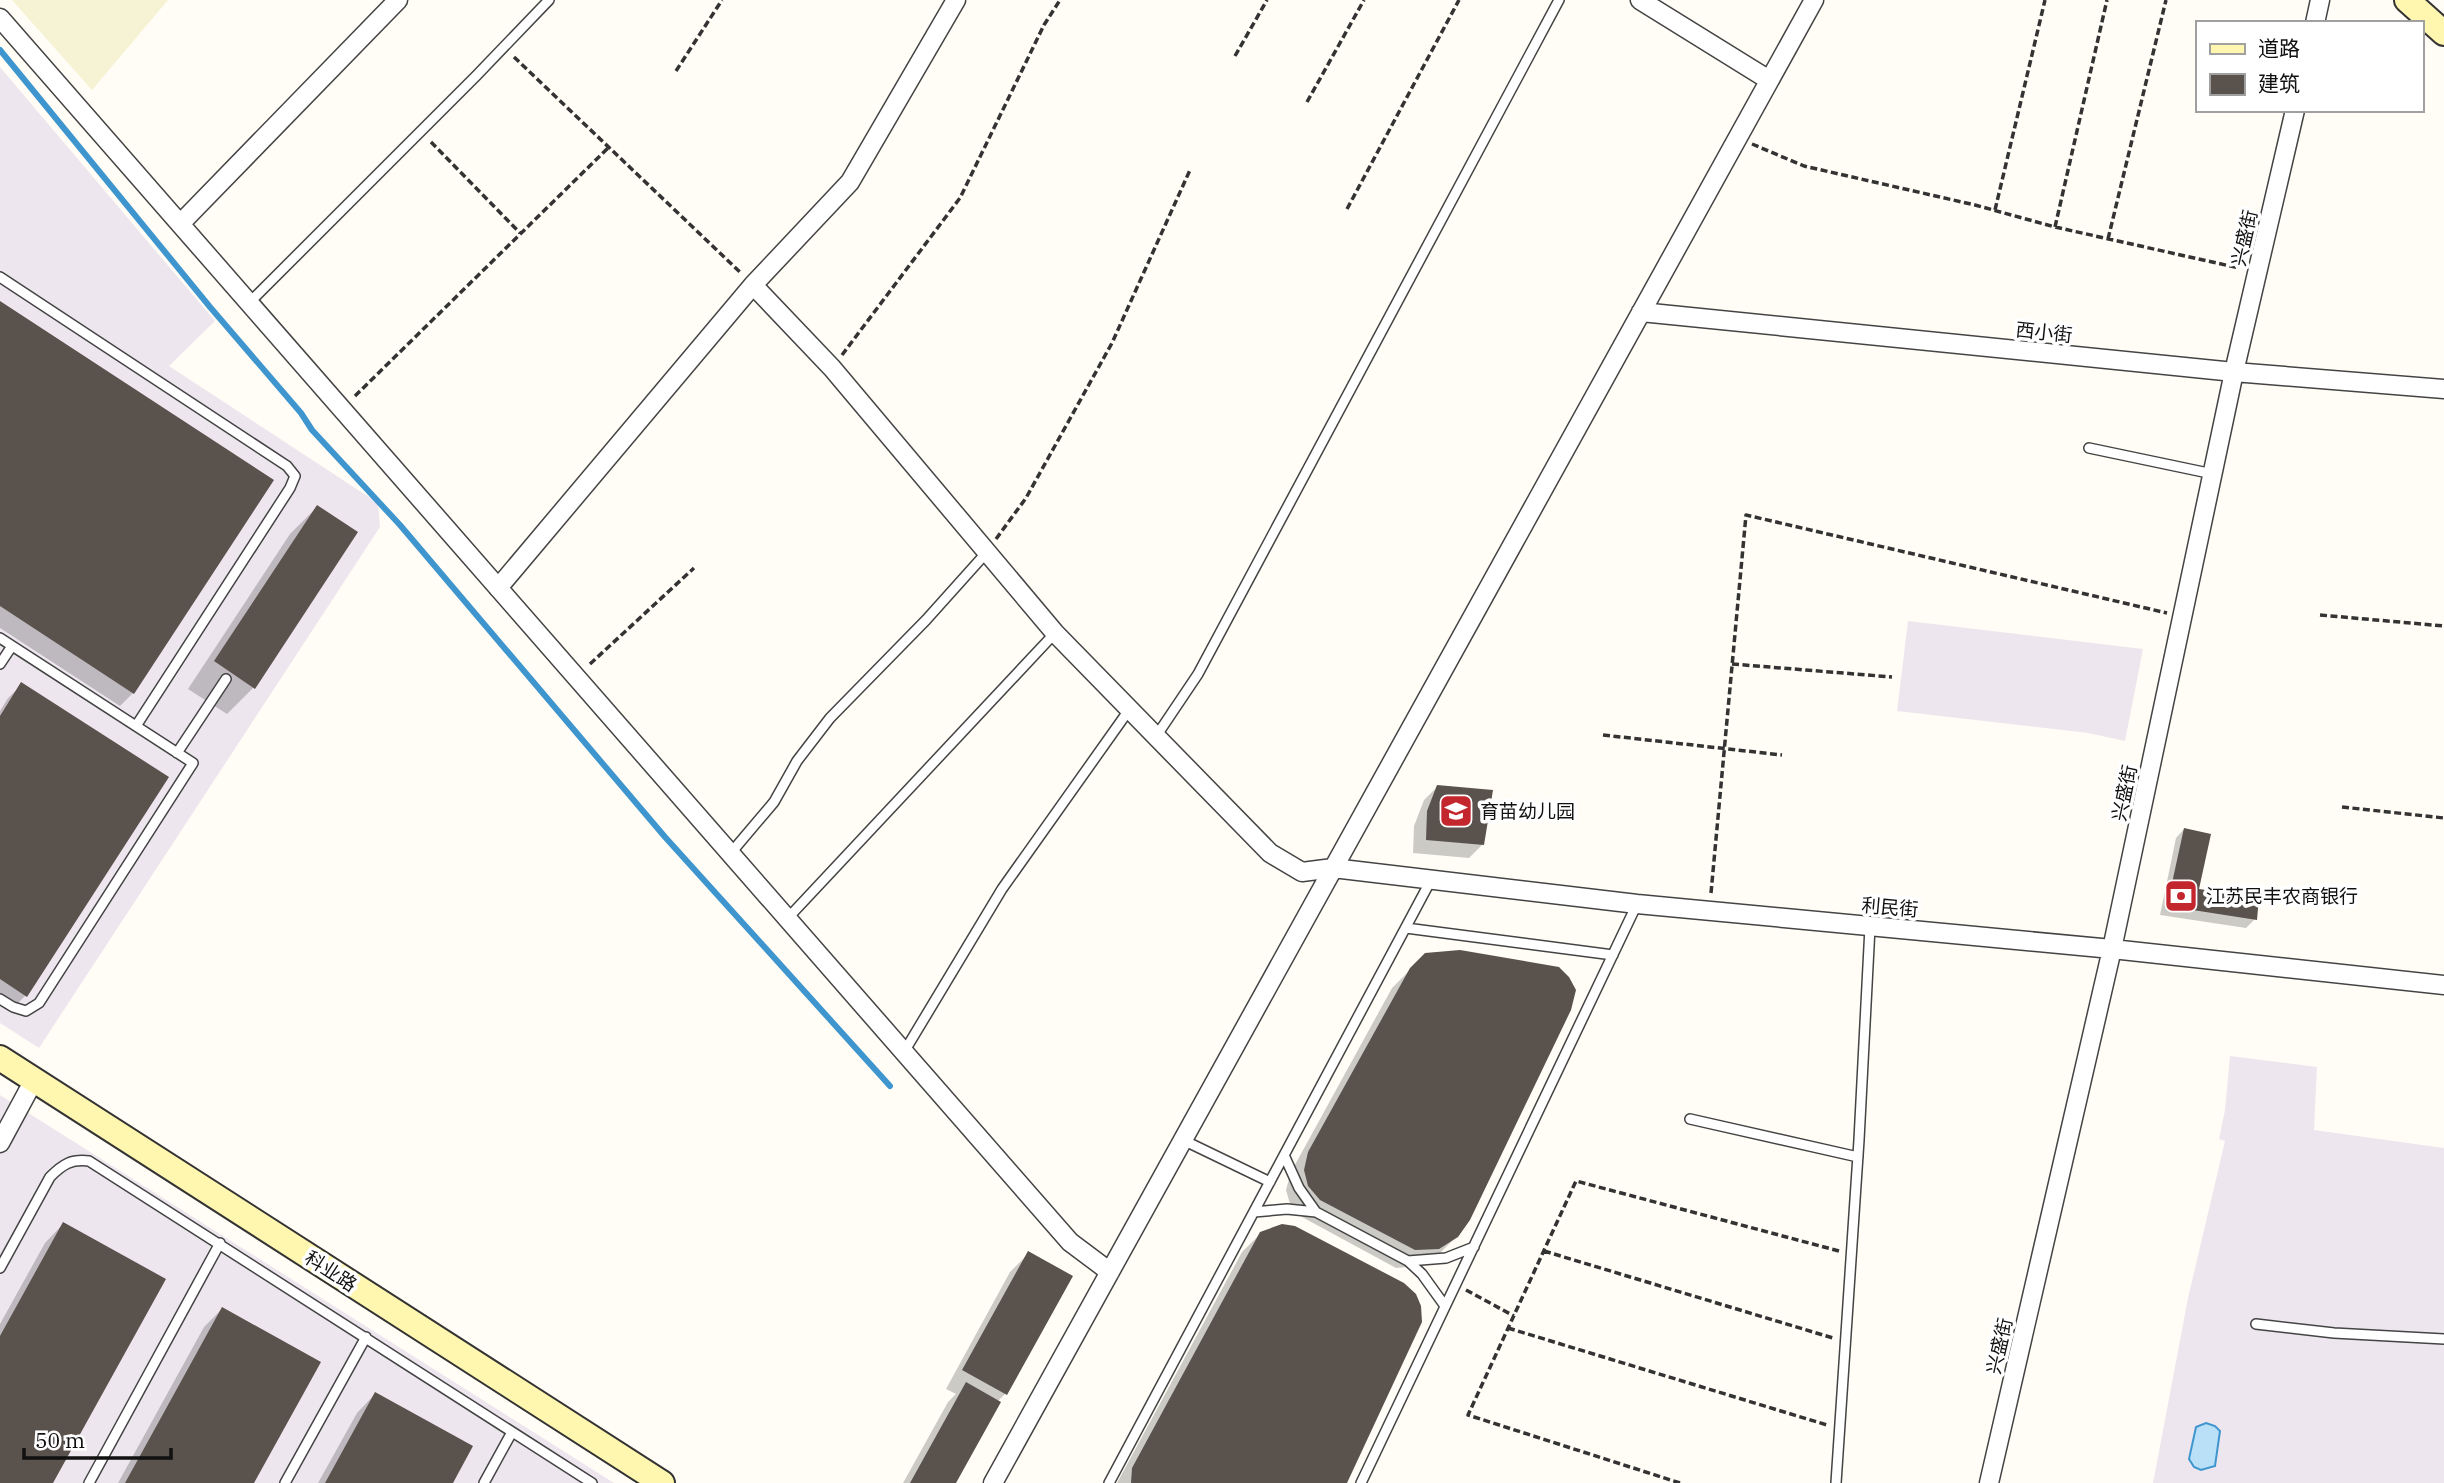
<svg xmlns="http://www.w3.org/2000/svg" width="2444" height="1483" font-family="'IBM Plex Serif','Noto Sans SC',serif">
<style>
.industrial{fill:#eee6ef}
.farmland{fill:#f6f3d4}
.water{fill:#b9e0f7;stroke:#3f96cf;stroke-width:2}
.shadow{fill:#0003}
.lines{fill:none;stroke-linecap:round;stroke-linejoin:round}
.stream{stroke:#3f96cf;stroke-width:6}
.building{fill:#5a524d}
.lane-casing{stroke:#444;stroke-width:12}
.street-casing{stroke:#444;stroke-width:21}
.secondary-casing{stroke:#333;stroke-width:28}
.path{stroke:#333;stroke-width:3.5;stroke-dasharray:7 3.5;stroke-linecap:butt}
.lane{stroke:#fff;stroke-width:9}
.street{stroke:#fff;stroke-width:18}
.secondary{stroke:#fff6b0;stroke-width:24}
.labels{text-anchor:middle;dominant-baseline:central;stroke-width:7;stroke-linejoin:round;paint-order:stroke}
.street-label{font-size:19px;fill:#111;stroke:#fff}
.poi-label{font-size:19px;fill:#111;stroke:#fff;text-anchor:start}
</style>
<rect width="100%" height="100%" fill="#fffdf5"/>
<!-- industrial -->
<path class="industrial" d="M0 67 215 321 169 366 378 503 380 527 39 1048 0 1023Z
M1908 621 2143 649 2125 741 2088 733 1897 711Z
M2230 1056 2317 1067 2314 1130 2444 1148V1483H2153L2188 1298 2225 1141 2219 1139 2225 1110Z
M0 1095 614 1483H0Z"/>
<!-- farmland -->
<path class="farmland" d="M12 0H168L92 90Z"/>
<!-- water -->
<path class="water" d="M2206 1423 2215 1426 2220 1431 2215 1466 2201 1470 2194 1467 2189 1459 2196 1427Z"/>
<!-- shadow -->
<path class="shadow" d="M0 303 133 693 120 706 0 628Z
M317 507 254 687 227 714 188 689 290 534Z
M22 685 26 995 12 1009 0 1001V711L8 698Z
M1438 786 1482 845 1469 858 1413 853 1414 826 1424 800Z
M2184 829 2197 891 2255 919 2246 928 2160 915 2176 838Z
M1411 969 1457 1236 1438 1255 1419 1266 1396 1268 1302 1217 1290 1204 1286 1190 1291 1172 1392 988Z
M63 1224 51 1483H0V1324L45 1243Z
M1261 1233 1345 1483H1117L1242 1252Z
M1029 1253 1005 1394 998 1401 954 1483H903L948 1402 956 1394 946 1389 1010 1272Z
M222 1309 252 1483H118L204 1327Z
M375 1394 451 1483H318L357 1413Z"/>
<g class="lines">
<!-- stream -->
<path class="stream" d="M0 50 210 307 301 413 312 430 400 525 665 837 890 1086"/>
</g>
<!-- building -->
<path class="building" d="M0 301 274 480 134 694 0 606Z
M317 505 358 532 255 689 214 661Z
M21 682 169 777 27 997 0 979V716Z
M1437 785 1493 790 1484 845 1426 840 1427 811Z
M2184 828 2211 834 2199 889 2259 897 2257 920 2167 906Z
M1460 950 1559 967 1569 977 1576 990 1571 1010 1470 1220 1458 1237 1439 1249 1415 1250 1320 1200 1308 1186 1304 1170 1308 1152 1410 968 1425 953Z
M63 1222 166 1279 53 1483H0V1336Z
M1282 1224 1295 1226 1404 1283 1416 1294 1421 1306 1422 1322 1347 1483H1131L1132 1468 1260 1232Z
M1028 1251 1073 1276 1007 1395 962 1370Z
M222 1307 321 1362 254 1483H125Z
M966 1382 1001 1402 956 1483H910Z
M375 1392 473 1446 453 1483H325Z"/>
<g class="lines">
<defs>
<path id="lane" d="M0 277 287 466 295 476 290 488 136 726
M249 303 476 76 549 0
M2089 448 2213 474
M0 638 193 763 39 1003 26 1011 13 1007 0 999
M0 664 12 646
M1155 738 1198 674 1559 0
M177 753 226 679
M730 854 774 802 797 761 830 718 926 620 987 552
M787 919 1055 633
M1406 928 1613 955
M904 1052 1002 889 1129 710
M1690 1119 1858 1157
M1183 1140 1270 1182
M1284 1155 1299 1188 1316 1212
M1254 1212 1287 1209 1316 1212 1408 1261 1422 1274 1445 1306
M1408 1261 1446 1258 1474 1247
M0 1268 50 1177C63 1164 71 1159 89 1161L592 1483
M2256 1324 2334 1333 2444 1339
M89 1483 220 1243
M285 1483 366 1337
M484 1483 512 1432
M1109 1483 1431 880
M1361 1483 1637 904
M1836 1483 1859 1140 1870 927"/>
<path id="street" d="M1640 0 1769 80
M0 18 1070 1242 1110 1272
M2315 23 2320 0
M180 224 398 0
M753 285 832 368 1055 633 1270 853 1302 872 1333 868 1637 904 2112 949 2444 985
M1641 312 2234 372 2444 389
M498 588 753 285 850 182 956 0
M0 1143 34 1080
M993 1483 1814 0
M1989 1483 2112 949 2234 372 2295 110"/>
<path id="secondary" d="M2407 0 2444 33
M0 1058 662 1483"/>
</defs>
<!-- lane casing -->
<use href="#lane" class="lane-casing"/>
<!-- street casing -->
<use href="#street" class="street-casing"/>
<!-- secondary casing -->
<use href="#secondary" class="secondary-casing"/>
<!-- path -->
<path class="path" d="M1235 56 1267 0
M514 57 742 274
M676 71 722 0
M1307 102 1364 0
M431 142 520 233
M1752 144 1804 166 1975 205 2055 227 2239 268
M1347 209 1459 0
M1995 210 2045 0
M2055 227 2107 0
M2108 239 2166 0
M842 355 960 198 1044 25 1060 0
M355 396 609 147
M996 539 1026 498 1112 343 1190 170
M2320 615 2444 626
M590 664 694 568
M1732 664 1892 677
M1603 735 1782 755
M2342 807 2444 818
M1711 893 1746 515 2167 613
M1544 1251 1833 1338
M1466 1290 1514 1316
M1508 1328 1827 1425
M1680 1483 1468 1415 1576 1181 1839 1251"/>
<!-- lane -->
<use href="#lane" class="lane"/>
<!-- street -->
<use href="#street" class="street"/>
<!-- secondary -->
<use href="#secondary" class="secondary"/>
</g>
<!-- icons -->
<defs>
<symbol id="school-square" viewBox="-11 -11 22 22"><rect x="-9" y="-9" width="18" height="18" rx="4" fill="#c4262e" stroke="#fff"/><path d="M0-5L7-2L0 1L-7-2ZM-4 1L0 2.5L4 1V4Q0 6-4 4Z" fill="#fff"/></symbol>
<symbol id="bank-square" viewBox="-11 -11 22 22"><rect x="-9" y="-9" width="18" height="18" rx="4" fill="#c4262e" stroke="#fff"/><path d="M-6-4H6V4H-6ZM0-2.3a2.3 2.3 0 1 0 0 4.6a2.3 2.3 0 1 0 0-4.6Z" fill="#fff"/></symbol>
</defs>
<g fill-rule="evenodd">
<use href="#school-square" x="1437" y="792" width="38" height="38"/>
<use href="#bank-square" x="2162" y="877" width="38" height="38"/>
</g>
<g class="labels">
<!-- street labels -->
<g class="street-label">
<text transform="translate(2244 238) rotate(-77)">兴盛街</text>
<text transform="translate(2044 332) rotate(6)">西小街</text>
<text transform="translate(2124 793) rotate(-78)">兴盛街</text>
<text transform="translate(1890 907) rotate(5)">利民街</text>
<text transform="translate(331 1271) rotate(33)">科业路</text>
<text transform="translate(1999 1346) rotate(-77)">兴盛街</text>
</g>
<!-- poi labels -->
<g class="poi-label">
<text x="1480" y="811">育苗幼儿园</text>
<text x="2206" y="896">江苏民丰农商银行</text>
</g>
</g>
<!-- legend -->
<rect x="2196" y="21" width="228" height="91" fill="#ffffff" stroke="#a0a0a0" stroke-width="2"/>
<rect x="2210" y="44" width="35" height="10" fill="#fff6b0" stroke="#a0a0a0" stroke-width="2"/>
<text x="2258" y="56" font-size="21" fill="#111111">道路</text>
<rect x="2210" y="74" width="35" height="21" fill="#5a524d" stroke="#a0a0a0" stroke-width="2"/>
<text x="2258" y="91" font-size="21" fill="#111111">建筑</text>
<!-- scale -->
<path d="M24 1448v10h147v-10" fill="none" stroke="#111111" stroke-width="3.5"/>
<text x="35" y="1448" font-size="21" fill="#111111" stroke="#ffffff" stroke-width="5" paint-order="stroke">50 m</text>
</svg>
